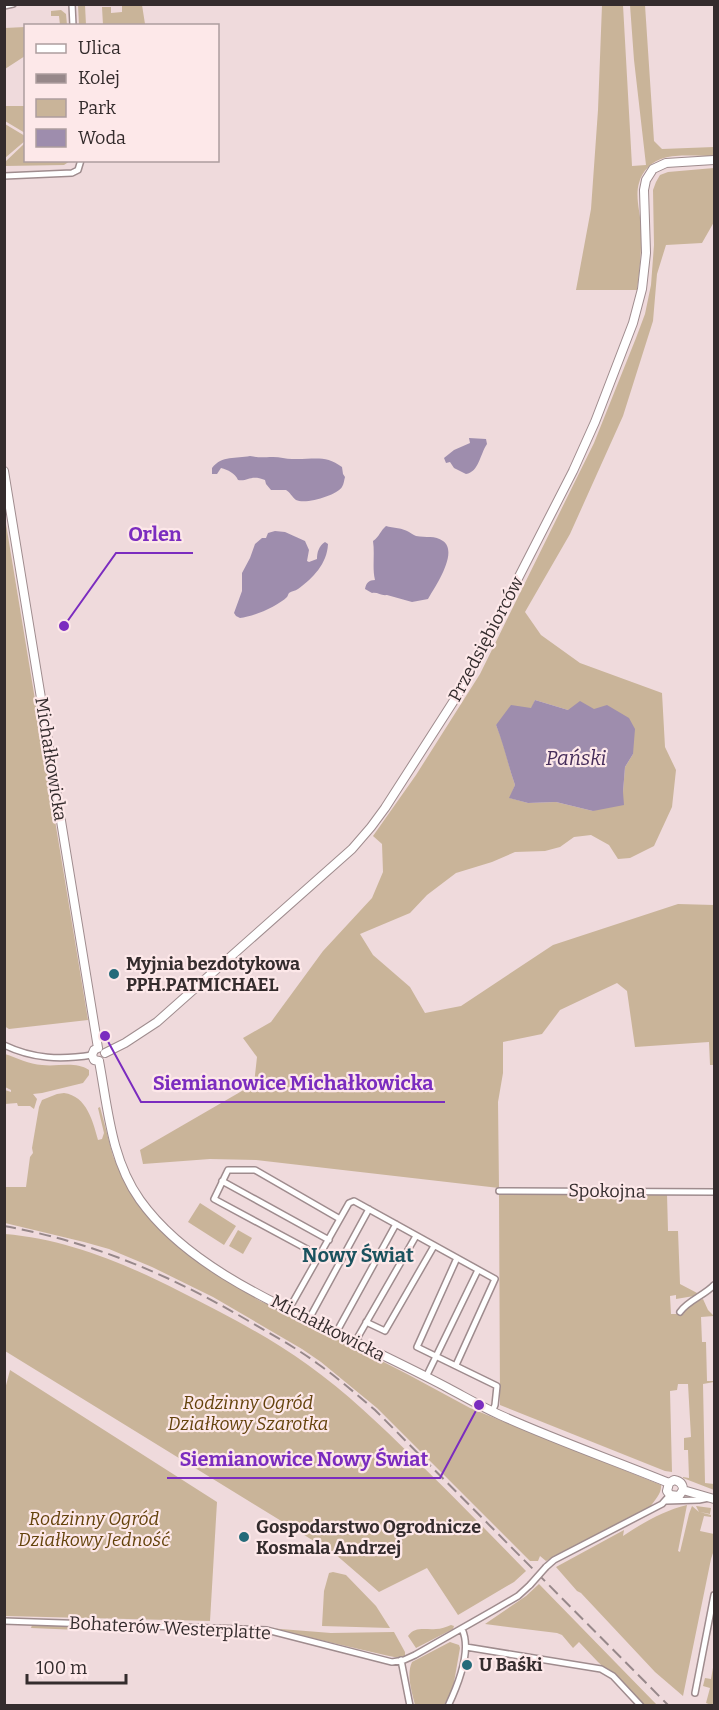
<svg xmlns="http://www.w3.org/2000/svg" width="719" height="1710" font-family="Bitter,serif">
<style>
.green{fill:#c9b499;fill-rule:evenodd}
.water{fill:#9e8dad}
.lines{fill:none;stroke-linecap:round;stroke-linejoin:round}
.street-casing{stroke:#9f8c8e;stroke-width:8}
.secondary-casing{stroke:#9f8c8e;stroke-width:10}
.street{stroke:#fff;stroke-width:5}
.secondary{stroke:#fff;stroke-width:8}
.rail{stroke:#97888a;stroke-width:2;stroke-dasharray:12 6;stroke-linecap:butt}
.street-bridge-casing{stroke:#9f8c8e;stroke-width:8;stroke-linecap:butt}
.street-bridge{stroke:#fff;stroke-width:5}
.poi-dot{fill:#256b7a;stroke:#fde8e9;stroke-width:2}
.labels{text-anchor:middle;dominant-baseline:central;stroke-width:4.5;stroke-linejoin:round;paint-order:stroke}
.street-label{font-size:18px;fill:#342c2d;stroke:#fde8e9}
.poi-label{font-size:18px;font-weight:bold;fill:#342c2d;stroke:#fde8e9;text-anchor:start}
.park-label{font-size:18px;font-style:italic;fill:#63420b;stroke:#fde8e9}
.water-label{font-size:20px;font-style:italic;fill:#462d5a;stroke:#fde8e9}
.neighbourhood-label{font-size:20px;font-weight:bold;fill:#1a525e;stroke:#fde8e9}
.leader{fill:none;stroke:#7b2cbf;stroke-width:2}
.callout-dot{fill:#7b2cbf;stroke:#fde8e9;stroke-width:2}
.callout-label{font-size:20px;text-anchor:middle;font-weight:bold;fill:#7b2cbf;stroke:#fde8e9;stroke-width:4.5;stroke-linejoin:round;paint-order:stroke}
</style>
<rect width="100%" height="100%" fill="#efdadc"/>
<!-- green -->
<path class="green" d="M78 5H85L86 25H79Z
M122 5H142L145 24 103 25 102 7H111V13L122 12Z
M602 5H623L632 166 646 165 634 60 630 5H645L654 141 662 149 714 147V156C700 156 677 154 664 158 652 161 642 171 639 183 635 196 640 212 641 225 642 247 640 268 637 290H576L591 209 598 110Z
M61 10 66 14 67 25H60L59 16H51V11Z
M25 27V56L5 69V28Z
M5 106H25V133L5 121Z
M5 124 25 136 26 140 5 158Z
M25 143 26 160 70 161 64 165 5 166V162Z
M714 168V222L702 243 666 245 657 274 653 321 623 416 570 534 525 612 541 635 580 663 662 693 665 747 676 770 672 807 654 846 630 858 618 859 609 845 591 835 574 837 560 847 545 851 515 852 492 862 456 873 427 895 410 913 360 934 373 955 410 987 425 1013 461 1006 553 945 678 904 714 905V1065H710L709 1042 635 1047 627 991 617 983 560 1010 542 1034 503 1042V1073L498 1102 499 1188 256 1160 210 1159 143 1164 140 1150 254 1084 257 1057 243 1038 271 1022 323 951 372 898 383 872 382 844 373 836 416 775 480 674 594 443 636 338 645 314 651 285 654 245 653 190 656 182 660 175 668 172ZM535 700 568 710 594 709 633 754 625 767 623 792 593 811 556 802 528 803 510 798 515 785C508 765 505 745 496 725L532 708Z
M5 518 88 1020 9 1029 4 1026Z
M5 1054C17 1058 29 1064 42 1065 58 1067 75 1061 89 1070V1075L83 1083 42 1093 33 1094 37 1099 34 1109 30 1106H18L17 1103 5 1104V1090L11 1092V1090L5 1087Z
M64 1093C87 1096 93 1122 98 1140L102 1139 104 1133 98 1108 100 1107 113 1156 123 1179 137 1202 165 1235 213 1272 260 1301 286 1312 409 1375 470 1408 661 1485C662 1493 655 1500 650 1507L546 1561 540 1556 538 1561H530L377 1408 321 1362 302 1349 213 1297 152 1267 109 1249 84 1242 5 1223 4 1187H26L30 1157 33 1153 32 1148 39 1107 42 1100 57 1094Z
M499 1194H667L668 1231H678L680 1284 699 1294 694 1296 676 1299V1295L670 1296 671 1314H684C685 1303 694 1302 703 1299L708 1310 714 1316V1330V1316L701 1317 702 1342H706L707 1381H713V1372L714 1371V1382L703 1384 705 1483 714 1484V1490L683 1478V1477L689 1478 688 1450H684V1438L691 1437 688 1384H678L677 1390 670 1391 672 1472 665 1471 500 1405Z
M200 1203 236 1226 224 1245 188 1222Z
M238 1230 252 1238 243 1254 229 1246Z
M5 1234C66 1239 127 1264 181 1292 224 1314 268 1336 308 1365 346 1392 380 1425 414 1458 452 1495 489 1533 526 1571L514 1582 458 1615 427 1568 379 1592 335 1554 5 1351Z
M10 1370 217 1502 210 1621 5 1616 4 1393Z
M687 1505 678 1551 680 1552 689 1514 692 1506 699 1512 696 1506 711 1508 710 1514 700 1512 711 1515V1517L704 1516 700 1531 714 1534V1550L711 1559 683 1696 655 1672 581 1593 577 1591 556 1567 624 1530 623 1536C644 1522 663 1511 687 1505Z
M333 1572 346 1575 376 1606 390 1628 322 1626 324 1591 329 1573Z
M539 1584 657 1705H644L598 1662 579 1642 573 1648 562 1635 557 1633 485 1624 526 1596Z
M32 1625 124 1629 127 1632 31 1628Z
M451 1625 454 1626 453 1629 416 1648 408 1636C415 1626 425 1630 436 1629 441 1629 446 1627 451 1625Z
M268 1628 331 1633 394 1632 405 1652V1656L399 1658 389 1656Z
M450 1642 459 1645 460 1648 453 1688 444 1705H415C412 1692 406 1675 412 1662Z
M714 1662V1703L711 1705 706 1703 710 1688 703 1686 705 1678 711 1679Z"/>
<!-- water -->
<path class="water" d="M469 438 486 439 487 444C480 454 479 472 466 474L454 468 450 462 446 463 444 458 454 450 470 443Z
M250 456C261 458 263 457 273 457 280 457 286 459 292 459 312 460 325 454 342 467L343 474 345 477C344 480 344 484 342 487 337 495 306 505 296 500 292 497 290 492 286 490H271L266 484 265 480C250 474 248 482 238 480 235 473 228 470 221 468L217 474H212V468C222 455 236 459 250 456Z
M386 526C393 528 403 528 409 532 411 533 413 535 416 536 426 538 435 535 443 541 459 552 435 587 428 599L412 602 387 595C381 596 378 592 372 593L365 589C366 583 369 580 375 580 372 567 375 555 373 541 380 536 380 531 386 526Z
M275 531 285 532 305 541 309 550 307 561 309 562 317 559C317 552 319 546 325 542L328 544C327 564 313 578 298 589 295 591 292 591 289 593 288 594 288 596 287 597 278 606 253 617 240 618L236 616 234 613 242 591V573L250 558 255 544 262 538H266L268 533Z
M535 700 568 710 580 701 594 709 607 705 629 718 635 729 633 754 625 767 623 792 624 805 593 811 556 802 528 803 509 798 515 785C508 765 504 745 496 725L511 705 531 708Z"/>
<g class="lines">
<defs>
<path id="street" d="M72 4 73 26
M4 6 13 4
M4 176 72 173 78 170 81 160
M4 1045C33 1059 61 1060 92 1055
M222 1181 329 1240
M499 1191 714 1192
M320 1256 214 1199 228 1170H255L340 1219
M457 1258 417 1347 497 1386 495 1405 492 1412
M289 1309 349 1203 354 1201 495 1279 456 1365
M680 1312C687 1301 705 1295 714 1285
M309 1319 369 1209
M366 1322 385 1331 434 1246
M336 1333 396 1224
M355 1342 416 1236
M426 1377 478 1270
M666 1501 699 1500 709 1498
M546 1567 554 1560 662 1504 670 1495
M4 1621 267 1630 392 1662 404 1660 415 1655 494 1610 518 1596 530 1585
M466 1647 601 1669 613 1676 641 1706
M401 1660 410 1706
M695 1693 714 1595
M448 1706C458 1685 472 1650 462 1629"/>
<path id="secondary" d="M4 471 98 1048
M98 1048 94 1050 92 1055 94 1060 99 1061
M105 1053 125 1043 157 1022 352 849 371 827 385 808 462 688 573 471 595 422 633 323 642 289 646 253 644 190 646 180 653 169 666 163 714 160
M99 1061C108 1109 111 1159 140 1200 189 1269 284 1307 358 1343 388 1358 418 1372 448 1388 465 1397 482 1407 500 1415 555 1440 613 1460 669 1483
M669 1483 667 1491 670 1495 679 1496 683 1490
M669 1483 674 1480C680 1481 683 1484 683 1490
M683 1490 714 1499"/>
</defs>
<!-- street casing -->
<use href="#street" class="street-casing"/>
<!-- secondary casing -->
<use href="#secondary" class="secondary-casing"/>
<!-- street -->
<use href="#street" class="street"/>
<!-- secondary -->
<use href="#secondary" class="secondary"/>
<!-- rail -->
<path class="rail" d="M4 1226C93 1242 170 1275 247 1320 271 1334 295 1347 318 1364 338 1378 356 1394 375 1410L669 1706"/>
<defs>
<path id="street-bridge" d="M530 1585 546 1567"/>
</defs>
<!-- street-bridge casing -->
<use href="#street-bridge" class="street-bridge-casing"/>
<!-- street-bridge -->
<use href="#street-bridge" class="street-bridge"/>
</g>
<!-- markers -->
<g class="poi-dot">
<circle cx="114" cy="974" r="6"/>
<circle cx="244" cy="1537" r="6"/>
<circle cx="467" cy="1665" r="6"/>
</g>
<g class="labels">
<!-- street labels -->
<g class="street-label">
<text transform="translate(486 639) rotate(-62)">Przedsiębiorców</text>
<text transform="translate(51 759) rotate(81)">Michałkowicka</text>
<text transform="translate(607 1191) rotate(1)">Spokojna</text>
<text transform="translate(328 1328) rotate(27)">Michałkowicka</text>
<text transform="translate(170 1628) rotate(3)">Bohaterów Westerplatte</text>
</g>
<!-- poi labels -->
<g class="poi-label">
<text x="126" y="964">Myjnia bezdotykowa<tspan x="126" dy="21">PPH.PATMICHAEL</tspan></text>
<text x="256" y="1527">Gospodarstwo Ogrodnicze<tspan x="256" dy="21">Kosmala Andrzej</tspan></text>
<text x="479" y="1665">U Baśki</text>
</g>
<!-- park labels -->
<g class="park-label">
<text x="248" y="1403">Rodzinny Ogród<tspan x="248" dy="21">Działkowy Szarotka</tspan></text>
<text x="94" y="1519">Rodzinny Ogród<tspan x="94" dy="21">Działkowy Jedność</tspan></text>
</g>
<!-- water labels -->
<g class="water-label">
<text x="576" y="758">Pański</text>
</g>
<!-- neighbourhood labels -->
<g class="neighbourhood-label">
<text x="358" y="1255">Nowy Świat</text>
</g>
</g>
<!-- callouts -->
<path class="leader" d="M64 626L116 553H193M105 1036L141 1102H445M479 1405L440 1478H167"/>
<g class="callout-dot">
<circle cx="64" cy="626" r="6"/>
<circle cx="105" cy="1036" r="6"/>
<circle cx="479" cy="1405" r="6"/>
</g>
<g class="callout-label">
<text x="155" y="541">Orlen</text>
<text x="293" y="1090">Siemianowice Michałkowicka</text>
<text x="304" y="1466">Siemianowice Nowy Świat</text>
</g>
<!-- border -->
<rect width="719" height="1710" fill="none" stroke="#342c2d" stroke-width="12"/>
<!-- legend -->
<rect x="24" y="24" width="195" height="138" fill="#fde8e9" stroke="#ad9d9e" stroke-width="1.5"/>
<rect x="36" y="44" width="30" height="9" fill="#ffffff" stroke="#ad9d9e" stroke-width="1.5"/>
<text x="78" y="54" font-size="18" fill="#342c2d">Ulica</text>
<rect x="36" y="74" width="30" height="9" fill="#97888a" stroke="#ad9d9e" stroke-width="1.5"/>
<text x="78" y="84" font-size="18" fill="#342c2d">Kolej</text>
<rect x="36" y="99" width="30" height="18" fill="#c9b499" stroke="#ad9d9e" stroke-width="1.5"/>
<text x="78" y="114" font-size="18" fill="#342c2d">Park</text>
<rect x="36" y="129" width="30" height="18" fill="#9e8dad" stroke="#ad9d9e" stroke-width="1.5"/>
<text x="78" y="144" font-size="18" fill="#342c2d">Woda</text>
<!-- scale -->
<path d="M27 1674v9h99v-9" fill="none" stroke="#342c2d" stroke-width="3"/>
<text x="36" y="1674" font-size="18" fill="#342c2d" stroke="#fde8e9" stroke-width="4.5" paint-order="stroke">100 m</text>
</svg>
